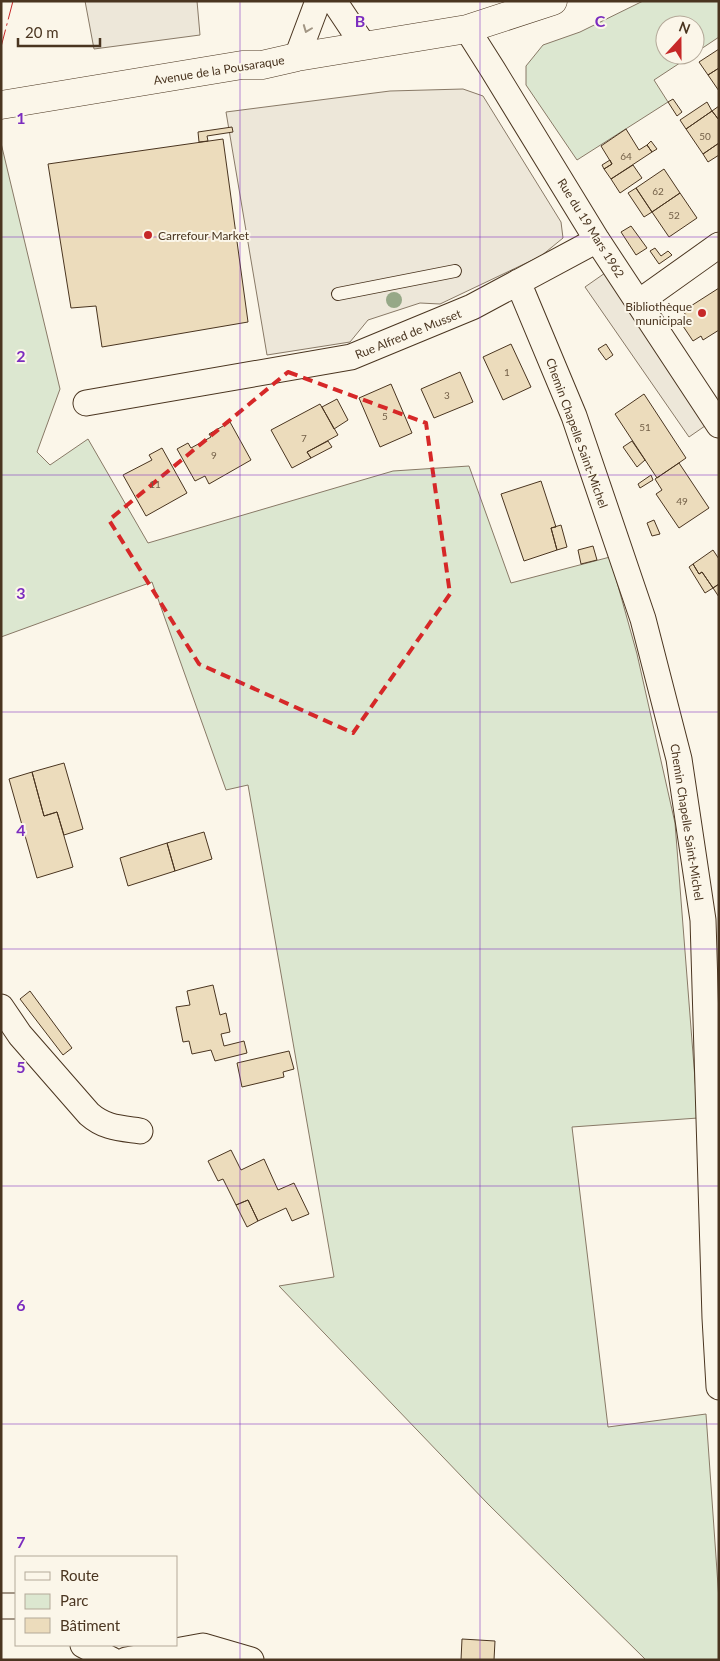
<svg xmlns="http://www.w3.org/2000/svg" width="720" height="1661" font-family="Lato,sans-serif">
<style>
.green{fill:#dce7d0;stroke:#887966}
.parking{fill:#ede7d9;stroke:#887966}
.building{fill:#ecdcbc;stroke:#4a3520}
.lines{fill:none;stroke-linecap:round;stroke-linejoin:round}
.service-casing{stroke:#4a3520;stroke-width:14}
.minor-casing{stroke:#4a3520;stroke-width:27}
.tertiary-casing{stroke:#4a3520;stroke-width:29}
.service{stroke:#fbf6e9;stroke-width:12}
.minor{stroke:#fbf6e9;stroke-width:25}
.tertiary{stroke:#fbf6e9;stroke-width:28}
.power{stroke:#c62828;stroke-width:1;stroke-dasharray:18 4 2.5 4;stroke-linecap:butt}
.tree{fill:#96a887}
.oneway{stroke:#a29684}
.marked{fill:none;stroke:#d62828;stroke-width:4;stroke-dasharray:10 6;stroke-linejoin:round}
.grid{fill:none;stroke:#7b2cbf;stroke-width:1;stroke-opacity:0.55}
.poi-dot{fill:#c62828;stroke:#fbf6e9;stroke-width:2}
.labels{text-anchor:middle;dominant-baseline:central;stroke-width:4;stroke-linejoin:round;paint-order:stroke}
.number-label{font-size:10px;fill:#725f47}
.street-label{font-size:12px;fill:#4a3520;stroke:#fbf6e9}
.poi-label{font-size:12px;fill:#4a3520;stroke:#fbf6e9;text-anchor:start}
.grid-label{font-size:16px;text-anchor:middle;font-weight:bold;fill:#7b2cbf;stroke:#fbf6e9;stroke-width:4;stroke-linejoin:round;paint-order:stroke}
</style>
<rect width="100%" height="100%" fill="#fbf6e9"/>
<!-- green -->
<path class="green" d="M643 1H719V37L695 53V25H665V55H692L654 80 668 102 577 160 526 85V66L543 45 580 32Z
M1 143 60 389 37 452 50 465 88 439 148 543 393 471 469 466 511 583 610 557 637 654 675 823 698 1118 572 1127 608 1427 706 1414 719 1600V1660H646L488 1504 279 1286 334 1277 248 785 226 790 152 582 1 637Z"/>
<!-- parking -->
<path class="parking" d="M85 1H197L200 35 94 49Z
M463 89 483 96 561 222 563 238 541 256 440 304 420 303 368 320 350 342 267 355 226 112 390 91Z
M615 266 715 419 689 437 585 287Z"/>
<!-- building -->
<path class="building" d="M719 49V68L708 75 699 62Z
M719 68V91L708 75Z
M673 99 682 112 677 116 668 102Z
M707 102 712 111 686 129 680 120Z
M719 106V120L712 111Z
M712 111 719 120V143L703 154 686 129Z
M232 127 233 132 207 136 208 141 199 142 198 132Z
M626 129 639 150 647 145 652 152 611 179 604 169 612 164 601 146Z
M223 139 248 322 102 347 96 306 71 308 48 164Z
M651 141 657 149 652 152 647 145Z
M719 143V155L708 162 703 154Z
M610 160 612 164 604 169 602 165Z
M633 165 642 178 620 193 611 179Z
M664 169 680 193 652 212 636 188Z
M636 188 652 212 644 217 628 193Z
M680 193 697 218 669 237 652 212Z
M631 226 647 248 636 255 621 232Z
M655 248 661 256 668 251 672 255 659 264 650 251Z
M719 288V330L703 340 701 336 693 341 679 320 686 315 683 311Z
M511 344 531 387 503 400 483 357Z
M606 344 613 355 606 360 598 349Z
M460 372 473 402 434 418 421 389Z
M391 384 412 433 380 447 359 398Z
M644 394 686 458 657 478 615 414Z
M337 399 348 420 334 429 322 407Z
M320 404 338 435 307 452 311 458 292 468 271 430Z
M230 422 251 460 209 484 205 476 195 481 177 449 188 443 191 448 211 437 209 434Z
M328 441 332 447 311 458 307 452Z
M632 441 645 460 637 467 623 447Z
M162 448 187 493 146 516 123 475 152 460 149 455Z
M679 463 709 508 679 528 656 494 662 490 655 479Z
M651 475 653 480 640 488 638 484Z
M541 481 556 527 551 528 557 550 524 561 501 494Z
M654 520 660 534 652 536 647 523Z
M561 525 567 547 557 550 551 528Z
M593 546 597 560 581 564 578 550Z
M713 550 719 559V584L713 588 702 572 699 574 693 564Z
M693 564 699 574 702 572 713 588 705 593 689 567Z
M719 584V597L713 588Z
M64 763 83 829 64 835 57 812 44 816 32 772Z
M32 772 44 816 57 812 73 867 37 878 9 779Z
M204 832 212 859 175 871 167 843Z
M167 843 175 871 128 886 120 858Z
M213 985 220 1015 226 1013 230 1032 221 1034 224 1046 244 1041 247 1053 215 1061 211 1050 192 1054 189 1041 183 1042 176 1007 190 1005 187 991Z
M30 991 72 1048 63 1055 20 999Z
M289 1051 294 1069 283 1072 284 1077 242 1087 237 1063Z
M231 1150 241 1170 264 1159 278 1190 294 1183 309 1214 292 1221 286 1208 258 1221 248 1200 236 1205 223 1179 218 1181 208 1161Z
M248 1200 258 1221 247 1227 236 1205Z
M462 1639 495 1641 494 1660H461Z"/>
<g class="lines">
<defs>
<path id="service" d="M338 294 455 271"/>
<path id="minor" d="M334 1 364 46
M467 29 493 70 597 240 719 425
M297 57 318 1
M518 282 574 416 643 619 679 759 703 920 715 1318 719 1387
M639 302 719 245
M86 403 351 357 472 307 597 240
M1 1007 20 1035 89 1114C105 1128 119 1128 140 1131
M1 1606H16
M83 1645 112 1660
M126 1660 203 1646 251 1660"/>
<path id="tertiary" d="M1 105 242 65H262L297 57 467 29 553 1"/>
</defs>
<!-- service casing -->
<use href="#service" class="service-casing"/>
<!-- minor casing -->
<use href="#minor" class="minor-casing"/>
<!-- tertiary casing -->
<use href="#tertiary" class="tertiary-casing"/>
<!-- service -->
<use href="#service" class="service"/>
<!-- minor -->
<use href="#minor" class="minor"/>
<!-- tertiary -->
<use href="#tertiary" class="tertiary"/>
<!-- power -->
<path class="power" d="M1 47 13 1"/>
</g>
<!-- trees -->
<circle class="tree" cx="394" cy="300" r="8"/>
<!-- one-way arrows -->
<defs><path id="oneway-chevron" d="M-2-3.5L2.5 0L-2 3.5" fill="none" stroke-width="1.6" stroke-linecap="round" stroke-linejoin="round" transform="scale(1.25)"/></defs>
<use class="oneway" href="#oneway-chevron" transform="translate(307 29) rotate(111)"/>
<!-- marked area -->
<path class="marked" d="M288 372 426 423 450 594 353 733 199 664 109 520Z"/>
<!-- grid -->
<path class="grid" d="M240 1V1660M480 1V1660M1 237H719M1 475H719M1 712H719M1 949H719M1 1186H719M1 1424H719"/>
<!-- markers -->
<g class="poi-dot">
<circle cx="148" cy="235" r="5"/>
<circle cx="702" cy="313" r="5"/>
</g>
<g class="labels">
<!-- number labels -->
<g class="number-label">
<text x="705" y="136">50</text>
<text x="626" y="156">64</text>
<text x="658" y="191">62</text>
<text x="674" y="215">52</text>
<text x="507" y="372">1</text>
<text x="447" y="395">3</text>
<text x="385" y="416">5</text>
<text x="645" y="427">51</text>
<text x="304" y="438">7</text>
<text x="214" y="455">9</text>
<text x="155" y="484">11</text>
<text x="682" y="501">49</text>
</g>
<!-- street labels -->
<g class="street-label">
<text transform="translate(219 70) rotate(-9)">Avenue de la Pousaraque</text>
<text transform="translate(591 228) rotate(58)">Rue du 19 Mars 1962</text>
<text transform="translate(408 334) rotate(-22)">Rue Alfred de Musset</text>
<text transform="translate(577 433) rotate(70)">Chemin Chapelle Saint-Michel</text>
<text transform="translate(687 822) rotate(81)">Chemin Chapelle Saint-Michel</text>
</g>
<!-- poi labels -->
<g class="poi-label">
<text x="158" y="235">Carrefour Market</text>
<text x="692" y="306" text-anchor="end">Bibliothèque<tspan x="692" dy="14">municipale</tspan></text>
</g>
</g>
<g class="grid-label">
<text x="360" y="27">B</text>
<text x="600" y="27">C</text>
<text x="21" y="124">1</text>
<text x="21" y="362">2</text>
<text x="21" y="599">3</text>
<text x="21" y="836">4</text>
<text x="21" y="1073">5</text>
<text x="21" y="1311">6</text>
<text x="21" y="1548">7</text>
</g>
<!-- border -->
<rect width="720" height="1661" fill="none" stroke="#4a3520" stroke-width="5"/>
<!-- legend -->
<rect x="15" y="1556" width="162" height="90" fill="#fbf6e9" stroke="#b4a999"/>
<rect x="25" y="1572" width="25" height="8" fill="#fbf6e9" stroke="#b4a999"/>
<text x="60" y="1581" font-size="15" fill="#4a3520">Route</text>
<rect x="25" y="1594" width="25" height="15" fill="#dce7d0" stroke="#b4a999"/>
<text x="60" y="1606" font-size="15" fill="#4a3520">Parc</text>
<rect x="25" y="1618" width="25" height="15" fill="#ecdcbc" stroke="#b4a999"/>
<text x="60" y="1631" font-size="15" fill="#4a3520">Bâtiment</text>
<!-- north arrow -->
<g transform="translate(680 40) rotate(21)"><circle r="24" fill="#fbf6e9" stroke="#b4a999"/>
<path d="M0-4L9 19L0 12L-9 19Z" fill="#c62828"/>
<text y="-8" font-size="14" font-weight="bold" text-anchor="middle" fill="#4a3520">N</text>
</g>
<!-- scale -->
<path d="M18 38v8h82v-8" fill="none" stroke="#4a3520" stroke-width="2.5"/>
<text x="25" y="38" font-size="15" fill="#4a3520" stroke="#fbf6e9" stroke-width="4" paint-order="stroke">20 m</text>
</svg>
